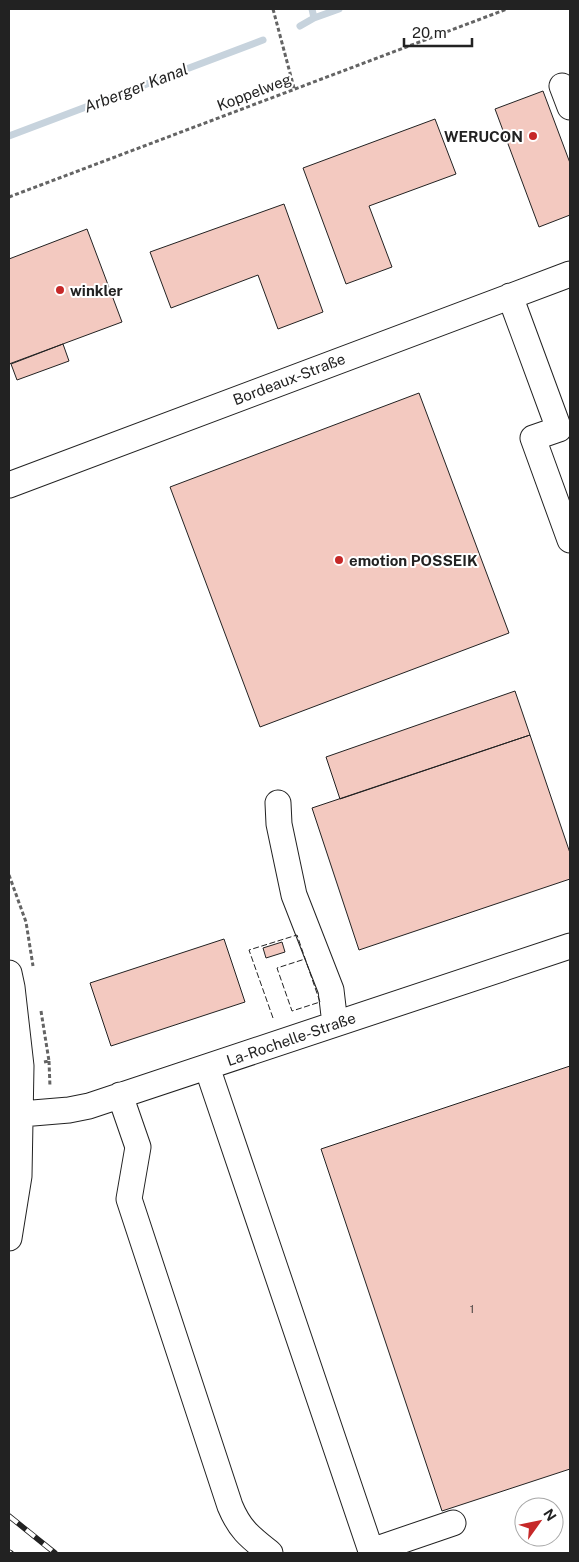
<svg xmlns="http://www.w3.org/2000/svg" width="579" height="1562" font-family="'Public Sans',sans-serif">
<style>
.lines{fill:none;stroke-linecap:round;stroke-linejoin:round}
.stream{stroke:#c7d3dd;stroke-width:7}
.building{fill:#f3c9c0;stroke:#222}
.minor-casing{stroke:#222;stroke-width:27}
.path{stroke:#646464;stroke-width:3;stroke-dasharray:4 2.5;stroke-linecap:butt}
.minor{stroke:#fff;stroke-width:25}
.rail-casing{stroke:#222;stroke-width:5.5}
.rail{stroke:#fff;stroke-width:4;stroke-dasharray:11;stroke-linecap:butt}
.fence{stroke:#222;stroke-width:1;stroke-dasharray:6 2.5;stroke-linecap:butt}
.poi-dot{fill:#c62828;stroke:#fff;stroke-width:2}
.labels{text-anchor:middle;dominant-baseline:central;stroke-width:4;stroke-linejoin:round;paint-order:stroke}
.number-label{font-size:12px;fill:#564c4a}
.street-label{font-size:15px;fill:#222;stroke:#fff}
.poi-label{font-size:15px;font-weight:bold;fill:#222;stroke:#fff;text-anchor:start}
.water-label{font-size:16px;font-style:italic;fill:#222;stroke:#fff}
</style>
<rect width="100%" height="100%" fill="#fff"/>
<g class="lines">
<!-- stream -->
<path class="stream" d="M312 9 314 18
M300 26 314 18 339 9
M9 136 263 40"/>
</g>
<!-- building -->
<path class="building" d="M543 91 570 163V215L539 227 495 109Z
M435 119 456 174 369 206 392 267 346 284 303 168Z
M284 204 323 312 278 329 258 275 171 308 150 252Z
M87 229 122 322 9 364V259Z
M63 344 69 361 17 380 11 364Z
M419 393 509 633 260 727 170 487Z
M515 691 530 735 340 799 326 757Z
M530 735 570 853V879L359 950 312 808Z
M224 939 245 1002 111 1046 90 983Z
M282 942 285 952 266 958 263 948Z
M570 1066V1469L442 1511 321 1149Z"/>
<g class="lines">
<defs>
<path id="minor" d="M562 86 570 107
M510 296 559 429 533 438 570 540
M9 485 570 274
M278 803 279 824 294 895 331 990 335 1024
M9 973 12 987 21 1066 19 1176 9 1238
M207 1067 371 1551 453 1523
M120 1095 138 1147 129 1199 230 1506C240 1530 250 1537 270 1553
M9 1115 69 1110 89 1106 570 946"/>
</defs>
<!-- minor casing -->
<use href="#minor" class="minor-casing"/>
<!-- path -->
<path class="path" d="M273 9 294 88
M9 197 507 9
M9 875 26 922 33 966
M41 1011 49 1061 44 1062
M49 1061 50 1087"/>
<!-- minor -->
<use href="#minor" class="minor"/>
<defs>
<path id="rail" d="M9 1516 55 1553
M9 1552 11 1553"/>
</defs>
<!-- rail casing -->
<use href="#rail" class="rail-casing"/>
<!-- rail -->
<use href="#rail" class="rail"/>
<!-- fence -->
<path class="fence" d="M273 1018 249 950 297 935 320 1002 292 1011 277 968 305 959"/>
</g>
<!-- markers -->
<g class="poi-dot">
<circle cx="533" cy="136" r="5"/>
<circle cx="60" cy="290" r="5"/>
<circle cx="339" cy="560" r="5"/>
</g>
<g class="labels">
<!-- number labels -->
<g class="number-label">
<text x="472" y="1309">1</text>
</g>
<!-- street labels -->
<g class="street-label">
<text transform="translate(254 92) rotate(-21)">Koppelweg</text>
<text transform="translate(289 379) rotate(-21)">Bordeaux-Straße</text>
<text transform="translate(291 1039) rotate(-19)">La-Rochelle-Straße</text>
</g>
<!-- poi labels -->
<g class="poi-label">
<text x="523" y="136" text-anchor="end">WERUCON</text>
<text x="70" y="290">winkler</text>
<text x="349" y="560">emotion POSSEIK</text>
</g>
<!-- water labels -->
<g class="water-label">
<text transform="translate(136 88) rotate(-21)">Arberger Kanal</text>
</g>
</g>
<!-- border -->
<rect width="579" height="1562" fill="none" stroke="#222222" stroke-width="20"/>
<!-- north arrow -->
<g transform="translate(539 1522) rotate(57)"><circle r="24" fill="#ffffff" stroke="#a7a7a7"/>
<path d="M0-4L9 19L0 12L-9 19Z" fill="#c62828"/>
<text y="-8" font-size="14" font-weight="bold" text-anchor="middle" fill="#222222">N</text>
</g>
<!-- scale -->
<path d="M404 38v8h68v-8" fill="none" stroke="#222222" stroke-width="2.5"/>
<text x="412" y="38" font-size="15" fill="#222222" stroke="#ffffff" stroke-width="4" paint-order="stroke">20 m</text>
</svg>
